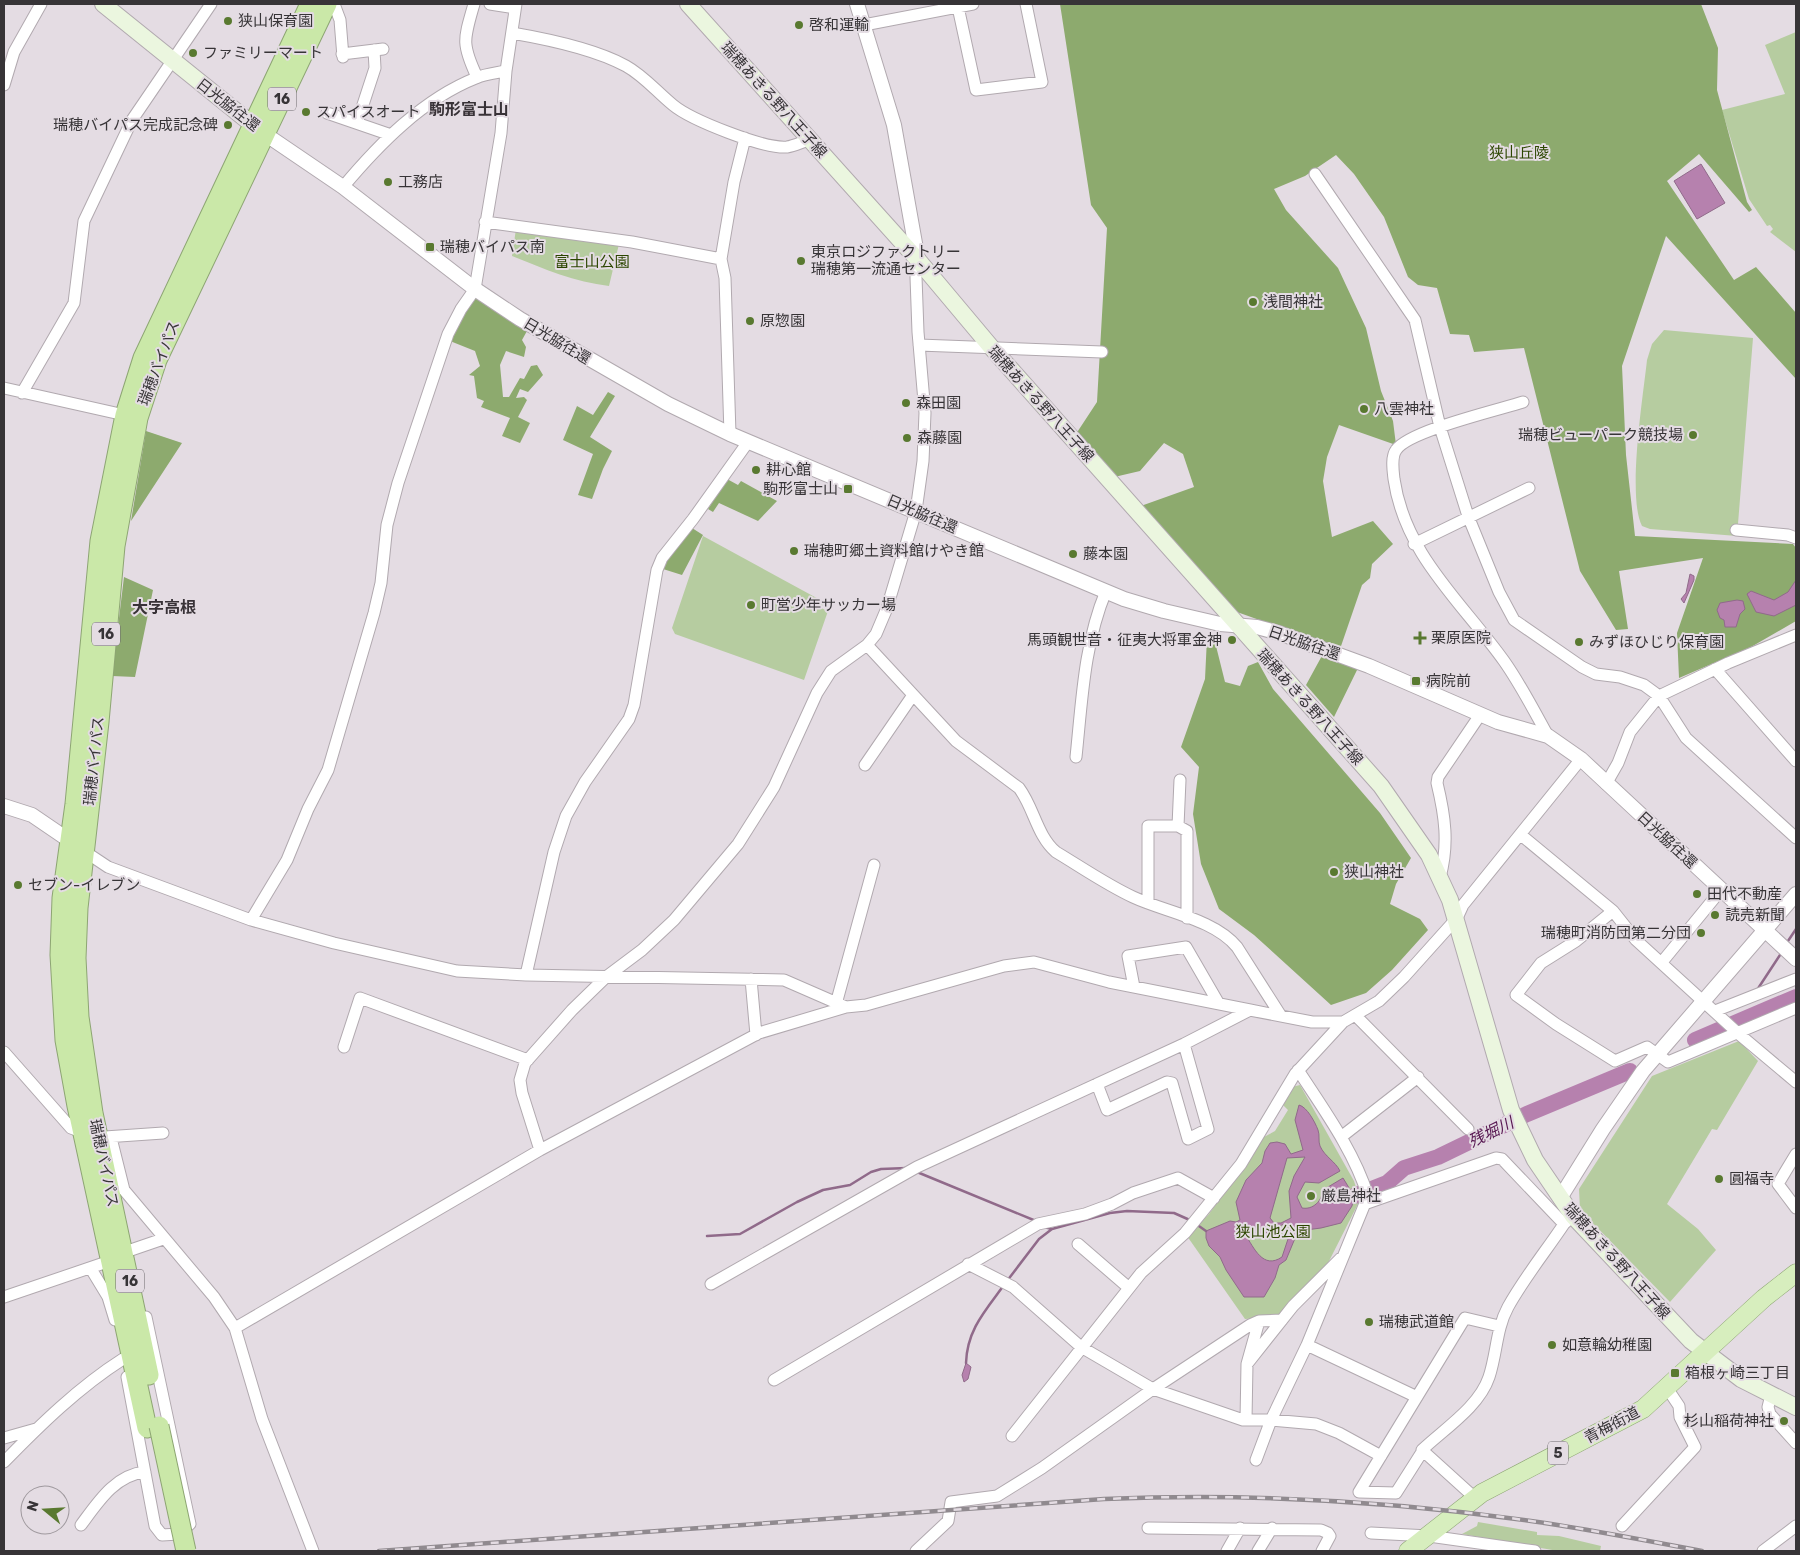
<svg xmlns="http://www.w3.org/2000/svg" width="1800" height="1555" font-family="Rubik,'Noto Sans JP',sans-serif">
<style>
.green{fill:#b6cca0}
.forest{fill:#8daa6e}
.water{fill:#b681ae;stroke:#906a8a;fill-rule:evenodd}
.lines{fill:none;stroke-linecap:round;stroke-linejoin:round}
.stream{stroke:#906a8a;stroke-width:2.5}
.river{stroke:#b681ae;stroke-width:16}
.minor-casing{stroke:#b1a9af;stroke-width:13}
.tertiary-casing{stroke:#b1a9af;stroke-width:16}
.secondary-casing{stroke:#b1a9af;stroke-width:18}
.primary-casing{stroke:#8da573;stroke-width:19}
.trunk-casing{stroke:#8da573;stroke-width:21}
.minor{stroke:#fff;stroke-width:11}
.tertiary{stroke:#fff;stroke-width:14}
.secondary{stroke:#ebf6df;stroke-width:16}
.primary{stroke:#d7eebe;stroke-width:18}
.trunk{stroke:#cae8a8;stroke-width:19}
.rail-casing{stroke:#908a8f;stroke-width:4.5}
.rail{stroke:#e4dce3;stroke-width:2.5;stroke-dasharray:8;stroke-linecap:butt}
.trunk-bridge-casing{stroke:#8da573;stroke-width:21;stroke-linecap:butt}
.trunk-bridge{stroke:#cae8a8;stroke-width:19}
.poi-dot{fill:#597930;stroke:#e4dce3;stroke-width:2}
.labels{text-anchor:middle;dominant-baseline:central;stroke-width:4;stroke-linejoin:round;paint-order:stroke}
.shield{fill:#e4dce3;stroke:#6b666b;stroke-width:1}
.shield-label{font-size:14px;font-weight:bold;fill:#373437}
.poi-label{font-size:15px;fill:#373437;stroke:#e4dce3;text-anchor:start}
.street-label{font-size:15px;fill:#373437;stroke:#e4dce3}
.park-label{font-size:15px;fill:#2c4600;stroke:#e4dce3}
.neighbourhood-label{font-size:16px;font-weight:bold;fill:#383237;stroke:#e4dce3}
.water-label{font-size:16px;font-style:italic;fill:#571751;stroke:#e4dce3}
</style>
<rect width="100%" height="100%" fill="#e4dce3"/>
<!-- green -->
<path class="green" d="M1796 32V252L1770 232 1773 229 1770 225 1767 226 1749 199 1722 110 1785 94 1765 45Z
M516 229 619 244 609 286C575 282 544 269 512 256Z
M1664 330 1753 338 1737 536 1650 529 1642 526C1627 497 1643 397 1647 360L1652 344Z
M703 536 824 602 821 608 828 611 804 680 675 634 672 628Z
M1739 1041 1758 1061 1717 1130 1712 1129 1667 1204 1698 1229 1716 1250 1670 1302 1580 1210 1579 1189 1652 1076Z
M1300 1085 1354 1181 1360 1200 1325 1269 1277 1317 1245 1319 1187 1236 1209 1214 1264 1137 1275 1131 1288 1110 1283 1105 1292 1087Z
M1478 1522 1537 1532V1535L1559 1536 1601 1546 1600 1551H1558L1462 1534 1477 1526Z"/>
<!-- forest -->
<path class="forest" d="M1060 4H1701L1718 48 1717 90 1747 202 1752 210 1749 212 1699 154 1667 181 1734 280 1756 267 1796 313V379L1666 236 1622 366 1626 455 1635 536 1793 544 1796 548V621L1751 647 1679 678 1677 633 1703 558 1619 571 1628 629 1616 630 1580 571 1524 348 1474 352 1469 335 1450 334 1437 288 1418 285 1408 277 1384 217 1354 174 1336 155 1305 176 1274 189 1286 210 1338 268 1366 328 1381 391 1393 421 1396 445 1339 425 1327 457 1323 481 1332 537 1373 521 1393 544 1372 564 1370 578 1362 585 1340 649 1237 612 1138 507 1194 487 1183 454 1164 443 1140 471 1110 478 1074 437 1097 402 1107 228 1091 205Z
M476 297 527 331 522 340 526 347 524 357 506 351 500 365 503 397H509L520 378 524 379 531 366 537 365 543 375 528 392 520 389 516 398 524 397 527 400 518 417 530 423 520 443 502 436 510 418 481 407 484 401 477 398 474 376 469 375 480 366 475 351 450 341 471 299Z
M608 392 615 396 590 437 612 451 603 469 592 499 578 495 593 454 563 440 577 406 593 415Z
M146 431 182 443 131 521Z
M727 479 738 485 741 481 777 501 758 521 719 503 713 512 708 509Z
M692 528 703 535 682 575 663 569 669 556Z
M124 577 153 590 135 677 112 676Z
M1207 638 1215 642 1225 682 1240 686 1248 666 1258 662 1273 689 1380 813 1411 858 1396 884 1390 904 1420 919 1428 930 1392 970 1366 993 1331 1005 1254 935 1219 909 1201 864 1193 814 1199 767 1181 747 1205 679Z
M1324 652 1358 668 1334 717 1306 685Z"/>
<!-- water -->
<path class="water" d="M1701 164 1725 203 1697 219 1674 181Z
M1690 574 1694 576V580L1684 603 1681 599 1686 593Z
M1796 580V605L1774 616 1756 612 1747 594 1751 591 1774 600 1788 592Z
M1737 600 1743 601 1745 609 1740 614 1736 627H1725L1724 620 1720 618 1717 610 1720 603Z
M1299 1105C1307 1107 1315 1122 1318 1130 1320 1135 1318 1141 1320 1146 1325 1157 1335 1161 1340 1171L1319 1183 1305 1182 1297 1197 1302 1208C1313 1210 1322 1201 1323 1190L1343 1178 1354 1196 1352 1206 1341 1223 1321 1228 1298 1231 1286 1260 1279 1265 1275 1278 1264 1297H1244L1226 1270 1220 1257 1209 1246 1206 1238V1231L1230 1221 1236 1222 1240 1220 1236 1202 1246 1180 1262 1163 1265 1151 1270 1143 1277 1142 1285 1144 1291 1154 1303 1150 1295 1120ZM1305 1157 1294 1176 1289 1191 1291 1218 1281 1223H1274L1270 1218 1287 1158ZM1284 1224 1289 1226 1290 1233 1282 1257C1263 1270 1254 1248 1245 1234L1249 1229C1262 1240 1271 1230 1284 1224Z
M966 1363 971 1367 968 1379 964 1382 962 1375Z"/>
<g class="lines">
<!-- stream -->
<path class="stream" d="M1788 941 1796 929
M1757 990 1780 955
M917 1172 1036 1221
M1196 1224 1206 1231
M1044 1227 1052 1229 1110 1213 1127 1211 1174 1213 1192 1221
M707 1236 740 1234 797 1202 823 1190 850 1185 871 1172 881 1169 907 1168
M1007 1281 1039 1239 1052 1229
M966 1363C967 1330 985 1311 1004 1285"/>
<!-- river -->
<path class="river" d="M1695 1040 1796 997
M1354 1196 1387 1183 1404 1168 1438 1157 1527 1114 1630 1071"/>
<defs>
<path id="minor" d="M334 4 340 20 343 57
M474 4C464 39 461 43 477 77
M490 4 515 8
M958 7 976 90 1042 82 1026 4
M864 25 973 4
M512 33C547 39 595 49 626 66 644 76 657 92 673 105 691 120 764 149 787 147 794 146 802 142 809 140
M342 54 383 49
M4 85 14 52 41 4
M327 113 391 135
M357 123 375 68 374 50
M1315 174 1415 320 1440 427 1468 516 1499 592 1514 620 1582 667 1596 674 1620 677 1644 685 1659 696 1686 738 1796 838
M343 187C379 144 423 99 476 78 485 74 496 73 506 71
M485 222 632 242 721 259
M919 345 1102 352
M4 388 129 416
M22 393 74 303 84 221 132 120 211 4
M1523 402C1498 410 1408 431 1396 450 1391 457 1393 470 1394 479 1405 555 1462 602 1504 661 1521 685 1534 711 1548 736
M730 434 725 278 721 259 734 182 745 138
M1736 530 1788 535 1796 538
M1414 544 1529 488
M867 645 956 741 1019 788C1034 808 1037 836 1056 852 1081 867 1107 885 1133 897 1165 912 1214 919 1237 947L1281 1016
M1715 669 1796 761
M1076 757C1082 700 1084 644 1106 591
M865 765 913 695
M1180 780 1178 826 1187 831V918
M1606 784 1618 763 1630 732 1659 696 1728 663 1796 635
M1521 835 1613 911 1636 940 1740 1035 1796 1082
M84 851 108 867 251 920 334 943 457 971 526 975 784 980 846 1007
M1440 877C1449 844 1445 816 1437 783L1438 777 1480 715
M1148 902V826H1178
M1613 911 1576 941 1541 963 1516 995 1556 1024 1615 1061 1647 1047 1668 1062 1796 1008
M251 920 287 860 308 809 328 770 374 613 381 583 387 525 398 483 448 334 461 309 475 289 501 133 506 71 516 4
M1662 962 1721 890
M526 975 554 852 566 816 585 782 629 719 634 705 657 570 662 558 693 519 748 442
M751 979 756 1035
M1134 987 1128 956 1186 947 1219 1004
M836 1004 874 865
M1715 1011 1796 979
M1356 1016 1468 1129
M344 1047 360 998 528 1060
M4 1052 71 1128 87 1134
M1298 1070C1324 1110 1354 1151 1368 1196L1307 1345 1417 1397
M1097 1084 1107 1110 1167 1082 1172 1083 1188 1139 1208 1129 1184 1044
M105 1137 163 1133
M1341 1137 1418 1077
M111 1138 124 1190 214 1297 235 1328 262 1419 313 1551
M540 1150 522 1093 520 1080 525 1063 572 1010 606 977 642 950 674 920 738 844 774 787 817 693 831 671 867 645 876 634 887 608 916 511 923 461 925 413 918 332 916 277 918 260
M1796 1154 1778 1184 1796 1208
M1367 1203 1496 1158 1502 1159 1564 1224
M1078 1244 1129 1288
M128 1251 163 1239
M968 1264 1013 1287 1081 1347 1153 1389 1243 1420H1271L1316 1424 1339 1433 1381 1456
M91 1269 108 1297 115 1320
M711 1284 917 1167 1184 1044 1250 1010
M4 1297 110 1261
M235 1328 540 1150 759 1033 846 1007 866 1005 1004 966 1034 962 1109 982 1250 1010 1312 1022H1343L1379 1001 1404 977 1457 918 1463 905 1581 759
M1247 1364 1293 1306 1341 1258
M127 1377 155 1526 162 1535 179 1534 190 1524 146 1317
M774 1380 1038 1224 1085 1214 1112 1204 1133 1193 1178 1178 1214 1198
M1771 1395 1768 1407 1770 1414 1796 1443
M1246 1420 1247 1364 1259 1321
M1012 1436 1141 1273 1185 1233 1241 1164 1295 1074 1343 1022
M4 1438 36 1429
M1422 1452 1396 1493 1359 1492 1465 1318 1499 1326
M1256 1460 1271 1420 1307 1345
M4 1462C40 1425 79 1387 123 1359
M1475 1498 1422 1450C1444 1429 1479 1407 1489 1377 1497 1353 1496 1329 1508 1307 1524 1278 1546 1251 1564 1224L1573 1216
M81 1525C98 1502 115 1475 145 1472
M1622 1526 1695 1447 1680 1417 1679 1406 1667 1388
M1148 1528 1321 1530 1328 1533 1330 1536 1322 1551
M1371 1533 1429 1536 1535 1551
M916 1551 948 1521 951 1502 997 1496 1042 1468 1153 1389 1250 1325 1259 1321 1282 1320
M1227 1551 1240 1528
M1258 1551 1272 1528
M1763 1551 1796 1526"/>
<path id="tertiary" d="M857 4 894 125 918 260
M265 134 343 187 475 289 520 319 668 404 730 434 1124 599 1164 611 1220 624 1257 627 1279 633 1369 666 1498 722 1548 736 1581 759 1796 959
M4 806 32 815 76 845
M1560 1198 1603 1129 1643 1071 1796 894"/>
<path id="secondary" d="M103 4 263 133
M688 4 918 260 991 347 1381 786 1429 855 1450 900 1511 1110 1535 1160 1573 1216 1691 1341 1741 1379 1796 1407"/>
<path id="primary" d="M1408 1551 1482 1493 1643 1409 1764 1298 1796 1273"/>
<path id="trunk" d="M149 1375 93 1113 79 1017 76 958 78 908 99 722 115 546 138 418 157 360 327 4
M147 1428 77 1106 65 1040 60 955 62 898 75 804 100 541 125 415 143 358 310 4"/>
</defs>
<!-- minor casing -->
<use href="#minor" class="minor-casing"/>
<!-- tertiary casing -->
<use href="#tertiary" class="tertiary-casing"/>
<!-- secondary casing -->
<use href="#secondary" class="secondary-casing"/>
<!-- primary casing -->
<use href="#primary" class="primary-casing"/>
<!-- trunk casing -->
<use href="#trunk" class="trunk-casing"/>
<!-- minor -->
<use href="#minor" class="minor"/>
<!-- tertiary -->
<use href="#tertiary" class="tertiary"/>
<!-- secondary -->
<use href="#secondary" class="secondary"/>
<!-- primary -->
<use href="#primary" class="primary"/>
<!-- trunk -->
<use href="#trunk" class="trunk"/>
<defs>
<path id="rail" d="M379 1551 1104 1499C1249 1493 1395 1501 1538 1522 1593 1530 1648 1541 1702 1551"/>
</defs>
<!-- rail casing -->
<use href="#rail" class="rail-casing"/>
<!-- rail -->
<use href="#rail" class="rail"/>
<defs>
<path id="trunk-bridge" d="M159 1426 186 1551"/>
</defs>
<!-- trunk-bridge casing -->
<use href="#trunk-bridge" class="trunk-bridge-casing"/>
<!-- trunk-bridge -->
<use href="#trunk-bridge" class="trunk-bridge"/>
</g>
<!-- markers -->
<g class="poi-dot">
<circle cx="228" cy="21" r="5"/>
<circle cx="799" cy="25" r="5"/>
<circle cx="193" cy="53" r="5"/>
<circle cx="306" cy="112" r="5"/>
<circle cx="228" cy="125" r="5"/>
<circle cx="388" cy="182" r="5"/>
<rect x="425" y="242" width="10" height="10" rx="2.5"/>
<circle cx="801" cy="261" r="5"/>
<circle cx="1253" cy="302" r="5"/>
<circle cx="750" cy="321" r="5"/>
<circle cx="906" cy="403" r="5"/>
<circle cx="1364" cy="409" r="5"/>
<circle cx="1693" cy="435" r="5"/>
<circle cx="907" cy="438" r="5"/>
<circle cx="756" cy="470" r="5"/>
<rect x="843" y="484" width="10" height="10" rx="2.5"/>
<circle cx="794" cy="551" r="5"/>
<circle cx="1073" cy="554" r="5"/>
<circle cx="751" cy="605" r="5"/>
<path d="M1417.5 630.5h5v5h5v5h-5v5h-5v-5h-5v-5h5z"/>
<circle cx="1232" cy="640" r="5"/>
<circle cx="1579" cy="642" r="5"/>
<rect x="1411" y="676" width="10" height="10" rx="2.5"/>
<circle cx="1334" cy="872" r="5"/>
<circle cx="18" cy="885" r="5"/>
<circle cx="1697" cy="894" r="5"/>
<circle cx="1715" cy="915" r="5"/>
<circle cx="1701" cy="933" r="5"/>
<circle cx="1719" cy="1179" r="5"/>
<circle cx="1311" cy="1196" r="5"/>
<circle cx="1369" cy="1322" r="5"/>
<circle cx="1552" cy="1345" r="5"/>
<rect x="1670" y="1368" width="10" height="10" rx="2.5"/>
<circle cx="1784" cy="1421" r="5"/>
</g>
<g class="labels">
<!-- shield labels -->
<g class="shield">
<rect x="268" y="87.5" width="28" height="23" rx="4"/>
<rect x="92" y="622.5" width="28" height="23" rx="4"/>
<rect x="116" y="1269.5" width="28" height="23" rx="4"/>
<rect x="1548" y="1441.5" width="20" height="23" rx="4"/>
</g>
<g class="shield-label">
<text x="282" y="99">16</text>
<text x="106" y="634">16</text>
<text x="130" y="1281">16</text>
<text x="1558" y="1453">5</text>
</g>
<!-- poi labels -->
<g class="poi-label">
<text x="238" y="21">狭山保育園</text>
<text x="809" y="25">啓和運輸</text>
<text x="203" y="53">ファミリーマート</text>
<text x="316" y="112">スパイスオート</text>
<text x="218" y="125" text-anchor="end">瑞穂バイパス完成記念碑</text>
<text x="398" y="182">工務店</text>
<text x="440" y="247">瑞穂バイパス南</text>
<text x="811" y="252">東京ロジファクトリー<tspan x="811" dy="17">瑞穂第一流通センター</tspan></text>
<text x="1263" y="302">浅間神社</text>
<text x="760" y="321">原惣園</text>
<text x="916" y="403">森田園</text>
<text x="1374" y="409">八雲神社</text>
<text x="1683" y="435" text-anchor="end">瑞穂ビューパーク競技場</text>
<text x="917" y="438">森藤園</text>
<text x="766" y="470">耕心館</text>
<text x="838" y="489" text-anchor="end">駒形富士山</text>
<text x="804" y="551">瑞穂町郷土資料館けやき館</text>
<text x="1083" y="554">藤本園</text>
<text x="761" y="605">町営少年サッカー場</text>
<text x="1431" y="638">栗原医院</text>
<text x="1222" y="640" text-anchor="end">馬頭観世音・征夷大将軍金神</text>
<text x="1589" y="642">みずほひじり保育園</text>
<text x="1426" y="681">病院前</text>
<text x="1344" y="872">狭山神社</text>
<text x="28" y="885">セブン-イレブン</text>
<text x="1707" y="894">田代不動産</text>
<text x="1725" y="915">読売新聞</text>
<text x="1691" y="933" text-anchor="end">瑞穂町消防団第二分団</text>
<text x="1729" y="1179">圓福寺</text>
<text x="1321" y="1196">厳島神社</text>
<text x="1379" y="1322">瑞穂武道館</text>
<text x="1562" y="1345">如意輪幼稚園</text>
<text x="1685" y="1373">箱根ヶ崎三丁目</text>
<text x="1774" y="1421" text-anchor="end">杉山稲荷神社</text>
</g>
<!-- street labels -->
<g class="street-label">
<text transform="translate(774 100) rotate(48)">瑞穂あきる野八王子線</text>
<text transform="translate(228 105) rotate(38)">日光脇往還</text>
<text transform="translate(557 341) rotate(31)">日光脇往還</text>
<text transform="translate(159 363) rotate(-69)">瑞穂バイパス</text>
<text transform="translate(1041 404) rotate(48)">瑞穂あきる野八王子線</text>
<text transform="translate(922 514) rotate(23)">日光脇往還</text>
<text transform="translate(1304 643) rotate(19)">日光脇往還</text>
<text transform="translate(1310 707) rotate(48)">瑞穂あきる野八王子線</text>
<text transform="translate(94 761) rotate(-84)">瑞穂バイパス</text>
<text transform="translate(1667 840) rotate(43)">日光脇往還</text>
<text transform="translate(104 1163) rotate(78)">瑞穂バイパス</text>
<text transform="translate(1617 1261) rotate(48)">瑞穂あきる野八王子線</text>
<text transform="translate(1612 1425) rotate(-28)">青梅街道</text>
</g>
<!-- park labels -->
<g class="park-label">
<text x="1519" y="153">狭山丘陵</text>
<text x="592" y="262">富士山公園</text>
<text x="1273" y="1232">狭山池公園</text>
</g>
<!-- neighbourhood labels -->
<g class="neighbourhood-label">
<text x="469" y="109">駒形富士山</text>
<text x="164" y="607">大字高根</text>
</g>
<!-- water labels -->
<g class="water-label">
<text transform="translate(1491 1132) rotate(-26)">残堀川</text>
</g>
</g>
<!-- border -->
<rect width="1800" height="1555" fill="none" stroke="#373437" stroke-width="10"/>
<!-- north arrow -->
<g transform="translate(45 1510) rotate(288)"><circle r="24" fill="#e4dce3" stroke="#9f999e"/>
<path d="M0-4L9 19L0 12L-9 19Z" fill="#597930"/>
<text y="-8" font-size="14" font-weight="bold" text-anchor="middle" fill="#373437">N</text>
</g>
</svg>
